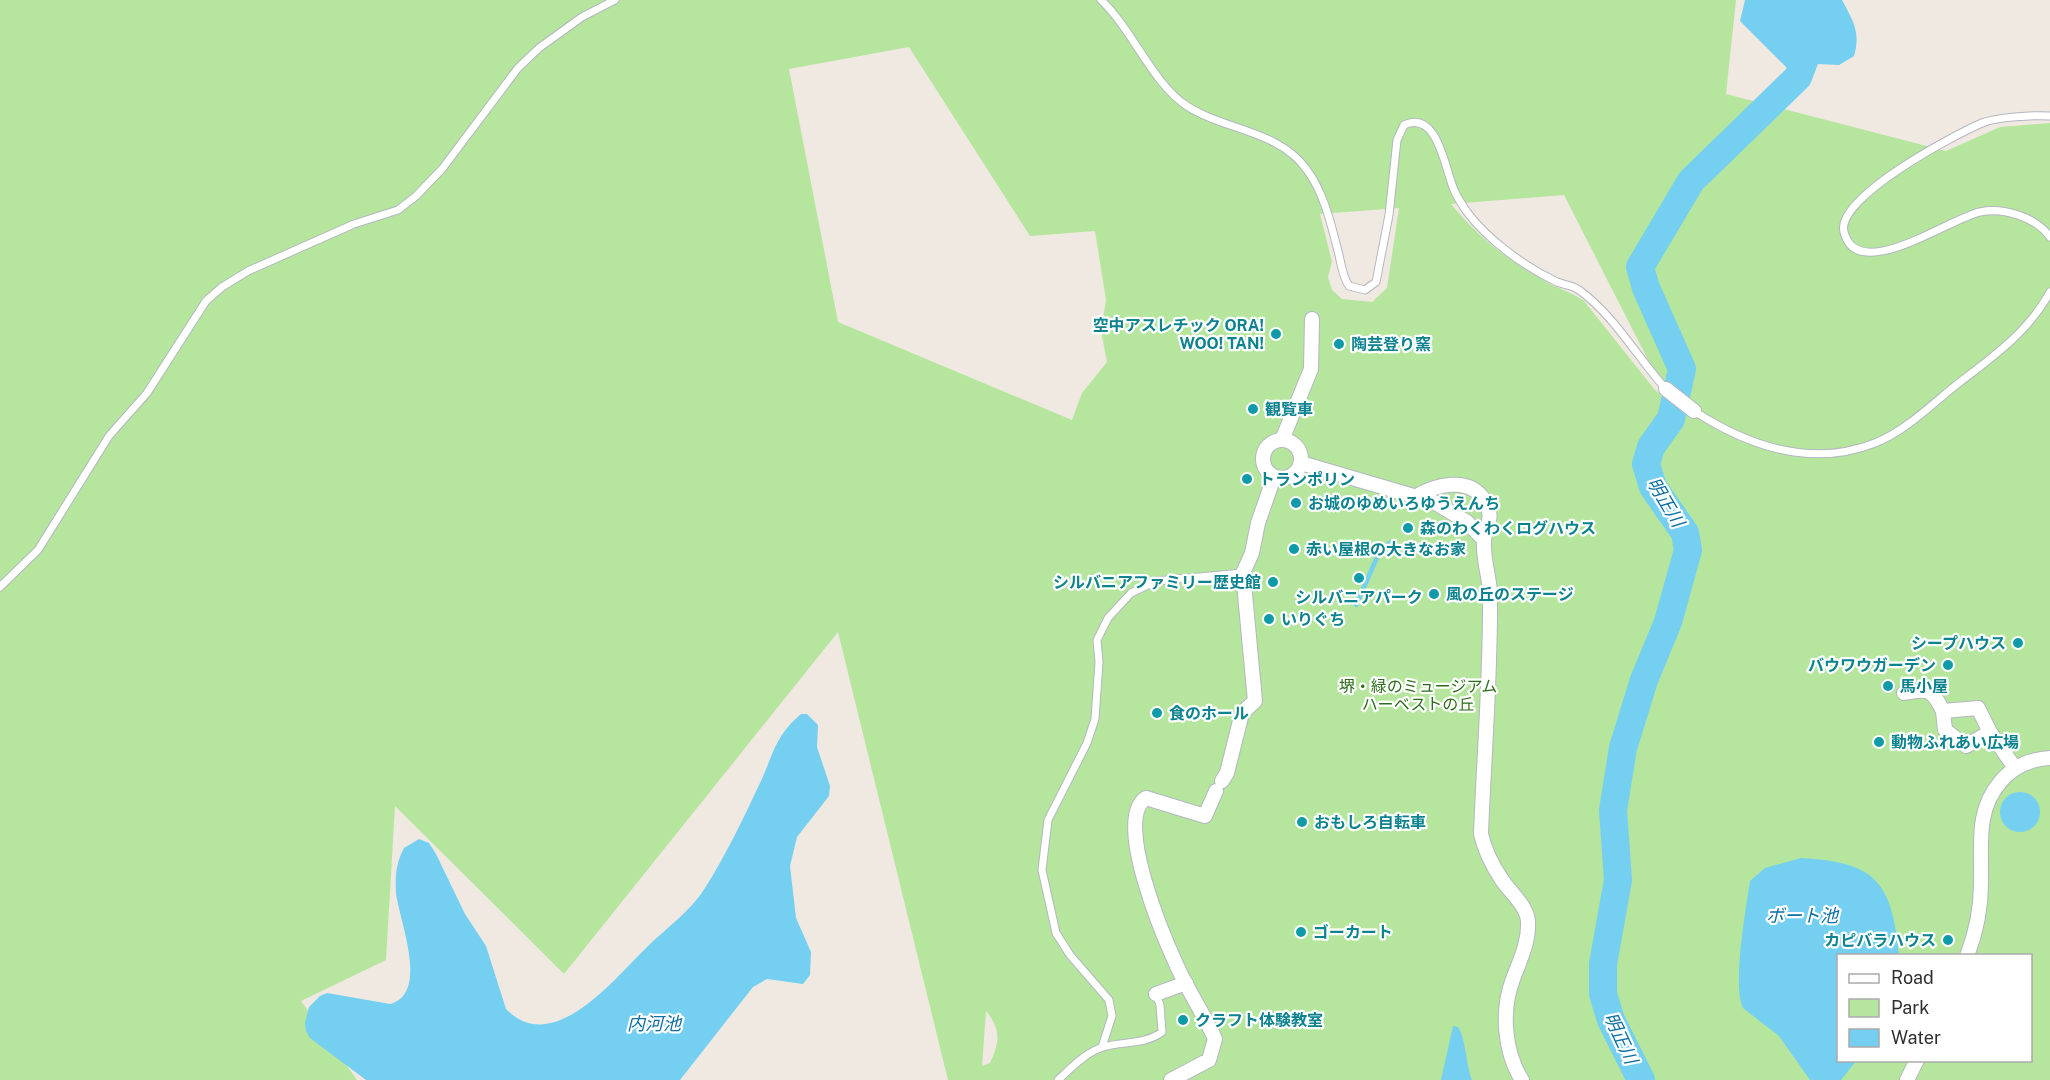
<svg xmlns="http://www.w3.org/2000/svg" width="2050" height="1080" font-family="'Public Sans','Noto Sans JP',sans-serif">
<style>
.green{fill:#b6e59e;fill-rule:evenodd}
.water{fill:#75cff0}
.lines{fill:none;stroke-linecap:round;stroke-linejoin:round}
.stream{stroke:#75cff0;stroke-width:4.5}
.river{stroke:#75cff0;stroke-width:28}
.lane-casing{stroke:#b4b7c1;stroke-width:9}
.street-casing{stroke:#b4b7c1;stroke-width:16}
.lane{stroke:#fff;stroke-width:7}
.street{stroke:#fff;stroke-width:14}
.culture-dot{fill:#0f9aa8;stroke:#fff;stroke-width:2}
.labels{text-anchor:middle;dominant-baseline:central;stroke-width:4.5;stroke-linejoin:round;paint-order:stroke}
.culture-label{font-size:16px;font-weight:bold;fill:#0d838f;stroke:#fff;text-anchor:start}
.park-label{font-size:16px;fill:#2c6e1b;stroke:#fff}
.water-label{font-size:18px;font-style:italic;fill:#0d6fa3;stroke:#fff}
</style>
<rect width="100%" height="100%" fill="#efe9e1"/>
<!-- green -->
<path class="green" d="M0 0H1736L1726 94 1946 151 2000 127 2050 123V1080H948L838 632 564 974 395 806 386 960 301 1001 357 1080H0ZM909 47 1030 236 1095 231 1106 300 1101 331 1107 362 1082 393 1072 420 838 322 789 69ZM1564 195 1669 401 1655 390 1584 301C1573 293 1562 290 1550 284 1509 261 1482 241 1451 204ZM1399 208 1387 288 1372 302 1342 299 1332 290 1328 277 1332 262 1320 214ZM1838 956H2030V1060H1838ZM986 1011C1001 1029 1000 1042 990 1063L982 1066Z"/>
<!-- water -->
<path class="water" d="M1745 0H1842C1853 21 1861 32 1854 56L1839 65 1817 64 1800 81 1740 21Z
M801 714H807L818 725 817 747 830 786 829 796 797 837 790 866 796 918 811 952 810 975 803 984 767 979 753 987 680 1080H366L310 1038 306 1031 305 1023 309 1007 320 996 327 993 390 1004C430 993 399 920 396 893 395 877 396 863 404 848L419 839 429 843 436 854 465 914 486 946 506 1009C553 1058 616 977 647 947 666 928 690 912 705 888 725 857 744 817 760 783 774 753 775 736 801 714Z
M2000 812a20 20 0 1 1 40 0a20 20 0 1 1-40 0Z
M1801 858C1876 862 1892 882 1899 955L1838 956V1060L1856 1061 1841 1080H1810L1779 1036 1743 1008C1732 986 1746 908 1750 881L1765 868Z
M1453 1026 1458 1027C1466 1039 1466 1065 1472 1080H1441Z"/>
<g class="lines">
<!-- stream -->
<path class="stream" d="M1356 605 1379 553 1391 542"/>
<!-- river -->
<path class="river" d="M1641 1080 1611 1020 1603 994V964L1618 880 1613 810 1623 748 1644 680 1668 622 1688 550 1685 533 1653 487 1646 464 1651 447 1671 419 1682 369 1646 288 1640 267 1691 181 1798 77 1812 40"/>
<defs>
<path id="lane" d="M1101 0C1133 30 1152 83 1187 106 1226 131 1279 130 1307 170 1324 193 1331 224 1338 251 1341 262 1342 276 1349 286L1365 290 1376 282 1389 215 1397 140 1404 125C1439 109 1445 172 1455 192 1458 199 1463 206 1467 212 1488 240 1525 267 1557 282 1564 285 1572 285 1579 290 1614 315 1637 357 1666 389
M2050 116C2034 115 1996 117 1982 123 1954 135 1835 198 1844 232 1857 285 1950 218 1980 212 2003 207 2036 217 2050 237
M1694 411C1748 446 1812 468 1875 443 1906 431 1934 402 1960 382 1994 356 2029 331 2050 292
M0 587 38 550 109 436 147 393 206 301 222 287 248 271 354 224 398 210 416 196 442 169 518 68 539 48 582 17 615 0
M1102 1047 1112 1016 1109 1000 1070 955 1056 933 1042 870 1048 820 1087 743 1095 719 1099 662 1097 640 1108 618 1131 593 1156 581 1243 573
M1058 1080C1071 1068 1086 1052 1103 1047 1124 1041 1144 1045 1162 1032L1160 1005 1156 994"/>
<path id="street" d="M1666 389 1694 411
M1263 459a19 19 0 1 1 38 0a19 19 0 1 1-38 0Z
M1282 440 1311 369 1312 319
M1301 463 1434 502 1467 522 1483 539
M1413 498C1434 485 1471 474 1486 503 1495 521 1484 526 1484 542 1483 559 1489 575 1490 592 1491 672 1484 754 1481 834 1485 852 1492 865 1502 880 1510 892 1528 907 1528 922 1529 942 1520 960 1513 979 1501 1010 1504 1052 1522 1080
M1904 693C1929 688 1932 689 1943 711L1978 708 1990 732 2015 768
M1943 711 1945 730 1966 746 1990 732
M1222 781 1227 773 1242 713 1255 701 1243 573 1252 553 1258 523 1274 477
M1967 956C1976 933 1981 907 1981 883 1982 845 1975 811 2001 781 2014 766 2030 759 2050 758
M1156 994 1186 983
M1171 1080 1209 1060 1215 1039C1204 1014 1188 991 1177 966 1164 938 1113 819 1146 798L1205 816 1216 791
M1907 1080 1917 1060"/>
</defs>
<!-- lane casing -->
<use href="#lane" class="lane-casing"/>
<!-- street casing -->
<use href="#street" class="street-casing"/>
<!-- lane -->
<use href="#lane" class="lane"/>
<!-- street -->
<use href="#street" class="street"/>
</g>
<!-- markers -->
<g class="culture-dot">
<circle cx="1276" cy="334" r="6"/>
<circle cx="1339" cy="344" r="6"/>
<circle cx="1253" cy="409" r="6"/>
<circle cx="1247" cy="479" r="6"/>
<circle cx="1296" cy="503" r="6"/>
<circle cx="1408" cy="528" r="6"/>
<circle cx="1294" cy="549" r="6"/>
<circle cx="1359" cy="578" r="6"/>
<circle cx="1273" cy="582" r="6"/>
<circle cx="1434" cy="594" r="6"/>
<circle cx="1269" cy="619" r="6"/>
<circle cx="2018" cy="643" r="6"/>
<circle cx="1948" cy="665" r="6"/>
<circle cx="1888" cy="686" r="6"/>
<circle cx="1157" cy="713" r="6"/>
<circle cx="1879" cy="742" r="6"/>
<circle cx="1302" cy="822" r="6"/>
<circle cx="1301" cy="932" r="6"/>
<circle cx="1948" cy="940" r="6"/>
<circle cx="1183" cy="1020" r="6"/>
</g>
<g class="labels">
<!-- culture labels -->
<g class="culture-label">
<text x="1264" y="325" text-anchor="end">空中アスレチック ORA!<tspan x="1264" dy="18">WOO! TAN!</tspan></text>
<text x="1351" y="344">陶芸登り窯</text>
<text x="1265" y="409">観覧車</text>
<text x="1259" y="479">トランポリン</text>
<text x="1308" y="503">お城のゆめいろゆうえんち</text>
<text x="1420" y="528">森のわくわくログハウス</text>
<text x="1306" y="549">赤い屋根の大きなお家</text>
<text x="1261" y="582" text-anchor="end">シルバニアファミリー歴史館</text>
<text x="1446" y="594">風の丘のステージ</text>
<text x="1359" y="597" text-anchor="middle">シルバニアパーク</text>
<text x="1281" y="619">いりぐち</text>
<text x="2006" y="643" text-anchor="end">シープハウス</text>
<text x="1936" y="665" text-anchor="end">バウワウガーデン</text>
<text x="1900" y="686">馬小屋</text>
<text x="1169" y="713">食のホール</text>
<text x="1891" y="742">動物ふれあい広場</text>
<text x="1314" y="822">おもしろ自転車</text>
<text x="1313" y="932">ゴーカート</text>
<text x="1936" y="940" text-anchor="end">カピバラハウス</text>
<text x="1195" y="1020">クラフト体験教室</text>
</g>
<!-- park labels -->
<g class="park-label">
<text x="1418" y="686">堺・緑のミュージアム<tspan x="1418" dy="18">ハーベストの丘</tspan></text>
</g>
<!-- water labels -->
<g class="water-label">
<text transform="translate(1666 502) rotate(59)">明正川</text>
<text x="1802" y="915">ボート池</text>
<text x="654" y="1023">内河池</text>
<text transform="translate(1621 1038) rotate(65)">明正川</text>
</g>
</g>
<!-- legend -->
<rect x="1837" y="954" width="195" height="108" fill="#ffffff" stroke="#ababab" stroke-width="1.5"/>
<rect x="1849" y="974" width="30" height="9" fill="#ffffff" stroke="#ababab" stroke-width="1.5"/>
<text x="1891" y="984" font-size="18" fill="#2e2e2e">Road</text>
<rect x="1849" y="999" width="30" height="18" fill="#b6e59e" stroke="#ababab" stroke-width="1.5"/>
<text x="1891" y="1014" font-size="18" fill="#2e2e2e">Park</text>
<rect x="1849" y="1029" width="30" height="18" fill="#75cff0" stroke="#ababab" stroke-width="1.5"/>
<text x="1891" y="1044" font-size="18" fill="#2e2e2e">Water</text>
</svg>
